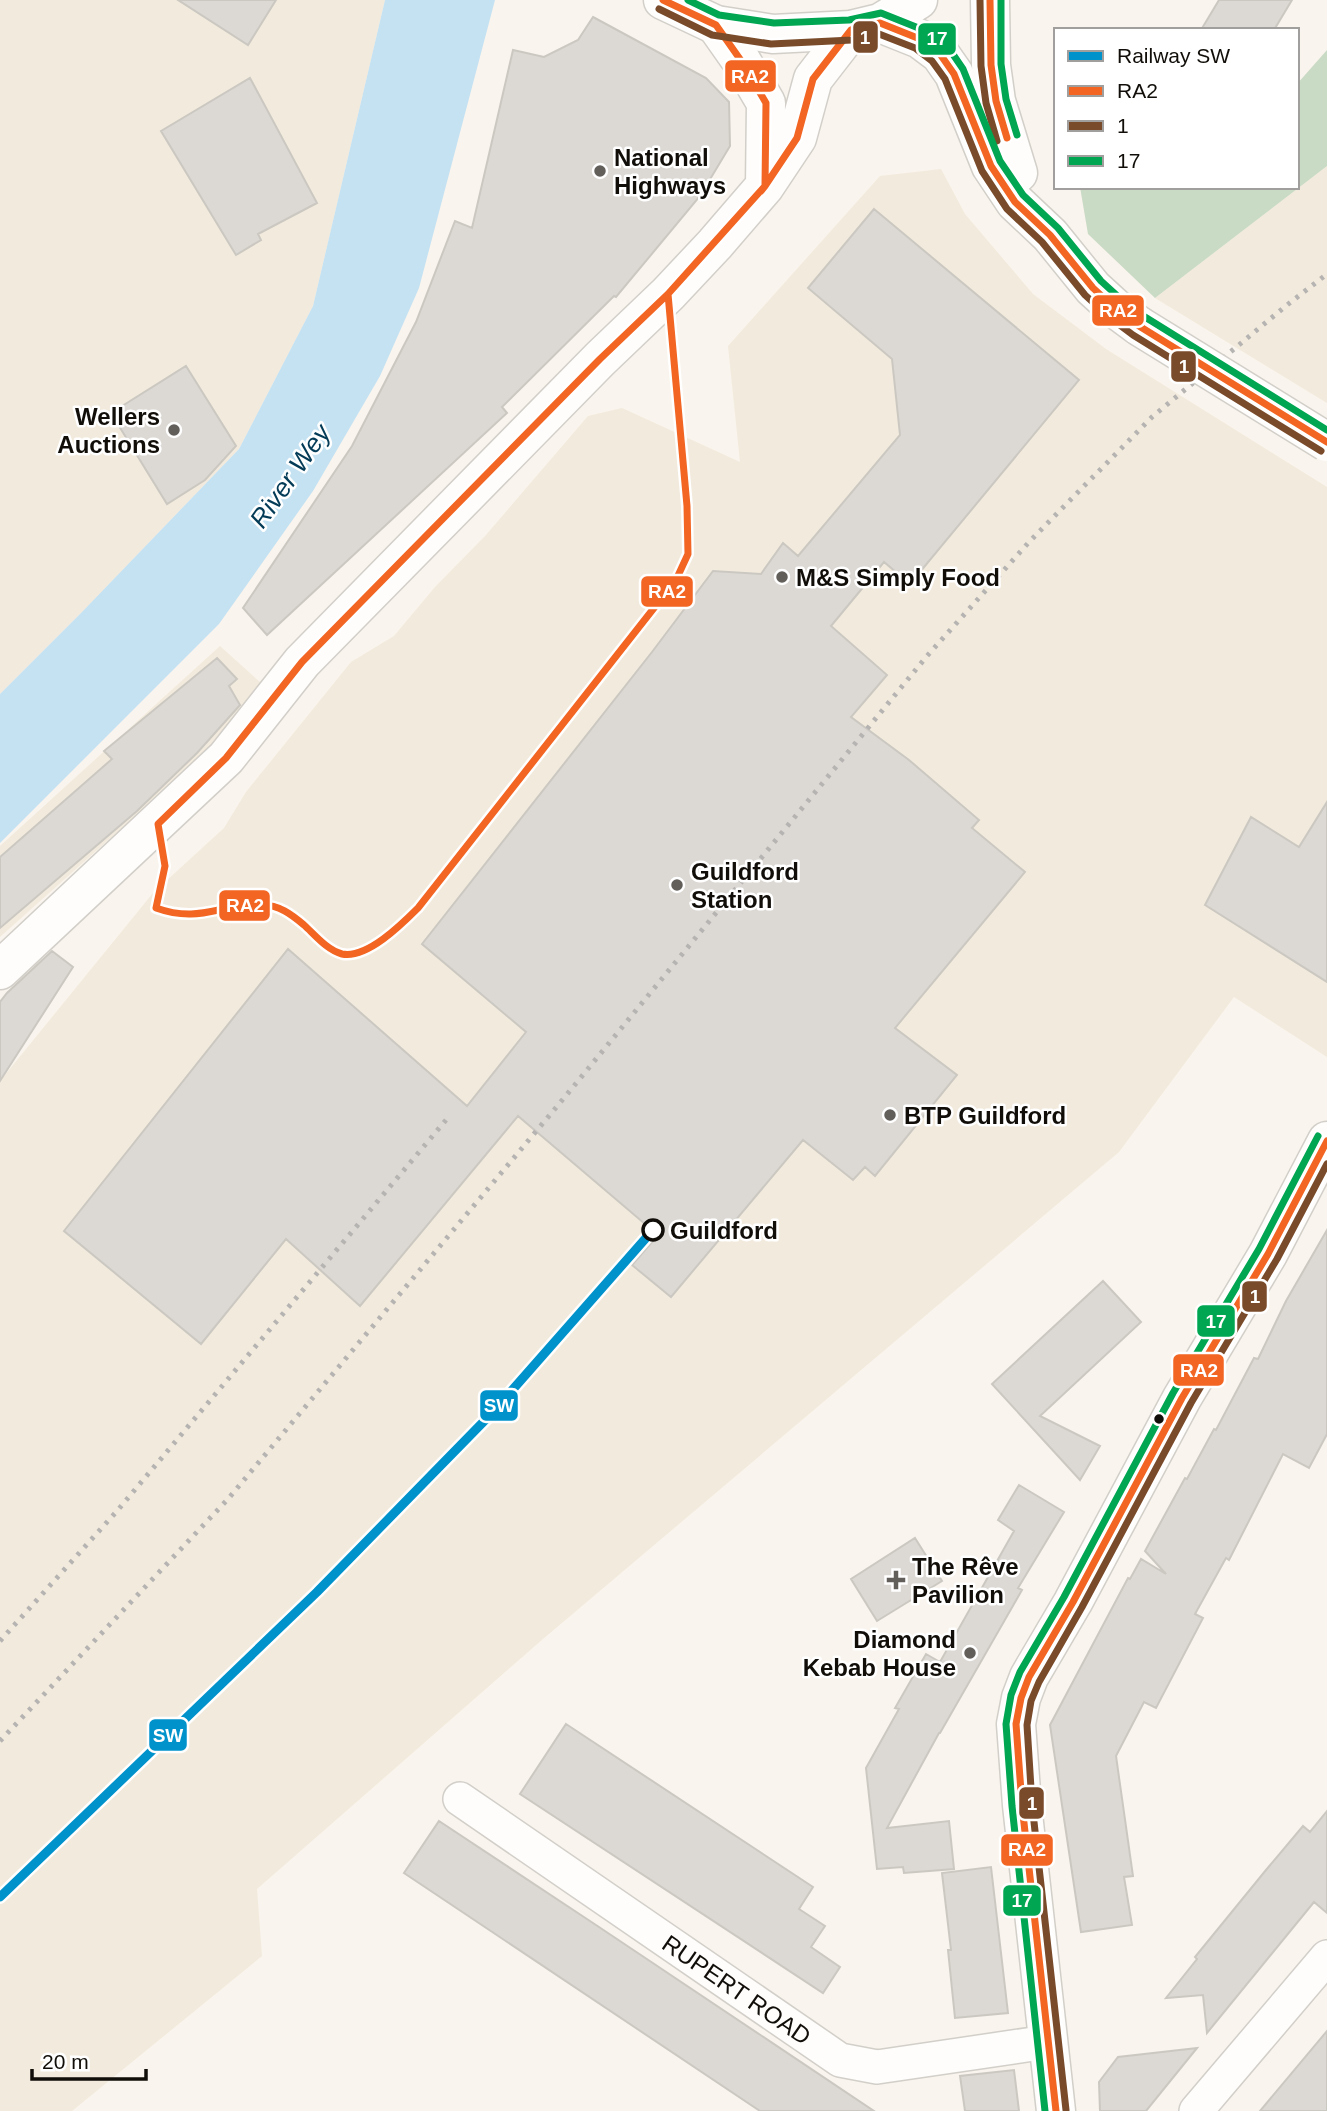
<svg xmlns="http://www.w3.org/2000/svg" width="1327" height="2111" font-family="Helvetica,sans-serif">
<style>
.built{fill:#f2eadc}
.forest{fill:#c9dac5}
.water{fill:#c5e2f3}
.building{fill:#dcd8d3;stroke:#cbc8c2;stroke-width:2}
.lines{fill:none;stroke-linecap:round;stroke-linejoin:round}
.minor-casing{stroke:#d2cfc9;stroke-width:36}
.tertiary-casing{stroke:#d2cfc9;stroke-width:41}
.primary-casing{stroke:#d2cfc9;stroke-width:41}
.minor{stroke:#fefdfc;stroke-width:33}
.tertiary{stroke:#fefdfc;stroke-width:38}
.primary{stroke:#fefdfc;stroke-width:38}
.rail{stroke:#b6b4b2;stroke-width:5;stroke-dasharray:3.5 7;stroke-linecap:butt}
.primary-bridge-casing{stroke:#d2cfc9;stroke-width:41;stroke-linecap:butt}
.primary-bridge{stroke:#fefdfc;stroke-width:38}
.bus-1-casing{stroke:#fff;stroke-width:12}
.bus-2-casing{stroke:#fff;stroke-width:12}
.bus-3-casing{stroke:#fff;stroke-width:12}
.bus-1{stroke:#f26522;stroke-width:7}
.bus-2{stroke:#7a4b2a;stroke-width:7}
.bus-3{stroke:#00a651;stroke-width:7}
.rail-1-casing{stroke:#fff;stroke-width:14}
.rail-1{stroke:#0092cb;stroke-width:9}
.poi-dot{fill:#625e59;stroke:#fff;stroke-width:2.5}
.stop-dot{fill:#fff;stroke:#110e09;stroke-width:3.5}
.bus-dot{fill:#110e09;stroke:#fff;stroke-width:2.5}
.labels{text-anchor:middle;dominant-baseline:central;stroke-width:5;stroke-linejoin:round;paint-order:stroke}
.poi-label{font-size:24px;font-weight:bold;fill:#110e09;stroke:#fff;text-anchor:start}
.stop-label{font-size:24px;font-weight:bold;fill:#110e09;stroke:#fff;text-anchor:start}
.street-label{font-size:24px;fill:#110e09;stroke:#fff}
.water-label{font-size:26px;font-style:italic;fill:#043b57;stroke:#fff}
.line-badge{stroke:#fff;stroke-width:2.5}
.badge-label{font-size:19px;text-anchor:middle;font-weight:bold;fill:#fff}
</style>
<rect width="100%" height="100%" fill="#f9f4ed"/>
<!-- built -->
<path class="built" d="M0 0H385L313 306 239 449 82 612 0 694Z
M1327 166V403L1155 298Z
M941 169 965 214 1033 294 1106 349 1327 487V1057L1234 997 1119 1152 543 1639 257 1889 262 1956 72 2111H0V1081L153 893 224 828 246 792 351 662 394 636 435 587 486 535 588 416 622 408 740 462 728 346 880 176Z
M220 646 261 683 211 748 0 937V846Z"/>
<!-- forest -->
<path class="forest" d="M1327 50V166L1155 298 1088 234 1080 187H1297V84Z"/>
<!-- water -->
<path class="water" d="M385 0H495L419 288 380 376 313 491 219 624 0 843V694L82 612 239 449 313 306Z"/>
<!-- building -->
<path class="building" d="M178 0H276L248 45Z
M1219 0H1292L1274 30H1201Z
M593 17 706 78 729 102 730 146 700 196 616 297 614 296 502 407 507 413 267 635 243 608 352 446 416 322 455 221 472 228 513 50 544 57 578 40Z
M250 78 317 203 258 234 261 240 236 255 161 131Z
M874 209 1079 380 910 584 884 562 831 626 887 675 851 717 909 760 979 820 972 828 1025 872 895 1028 957 1075 875 1176 865 1167 853 1180 803 1140 671 1297 632 1265 658 1235 518 1116 360 1306 286 1239 201 1344 64 1231 288 949 467 1106 526 1032 422 944 652 652 713 571 761 574 783 543 798 556 900 435 892 359 808 288Z
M186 366 236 446 205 480 167 504 111 413Z
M217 658 237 679 229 686 240 705 197 753 137 811 0 928V857L112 759 104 751Z
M1327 802V982L1205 905 1251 817 1299 847Z
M52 951 73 967 0 1081V1002L7 993Z
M1327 1230V1434L1309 1468 1283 1454 1229 1560 1226 1558 1195 1614 1203 1618 1156 1708 1144 1702 1116 1756 1133 1876 1124 1877 1132 1925 1081 1932 1050 1725 1128 1578 1130 1579 1141 1559 1166 1574 1145 1551 1185 1478 1187 1479 1214 1429 1216 1430 1254 1358 1258 1359 1286 1301Z
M1103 1281 1141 1322 1040 1416 1100 1446 1080 1480 992 1384Z
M1019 1485 1064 1512 1018 1588 1022 1590 940 1733H939L887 1828 949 1821 954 1869 904 1873 903 1867 877 1869 866 1768 899 1709 895 1708 926 1654 940 1662 1014 1531 998 1520Z
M915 1538 942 1581 877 1621 851 1579Z
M566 1724 813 1887 799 1909 825 1926 811 1947 840 1967 823 1993 520 1794Z
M1327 1811V1913L1314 1902 1207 2033 1203 1995 1166 1998 1197 1959 1195 1957 1266 1870 1303 1826 1310 1832Z
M439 1821 596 1925 874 2111H760L404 1873Z
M991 1867 1008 2013 955 2018 948 1950H951L942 1873Z
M1327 2031V2111H1260Z
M1197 2048 1146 2111H1100L1099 2082 1118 2057Z
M1014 2070 1019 2111H965L960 2076Z"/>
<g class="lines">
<defs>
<g id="minor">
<path id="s1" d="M460 1799 840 2060 877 2067 1047 2042"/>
<path d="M1196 2111 1327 1957"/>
</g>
<path id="tertiary" d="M716 25 742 62 766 103 765 186
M0 970 226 758 302 662 600 359 668 294 715 244 765 186 797 138 813 79 851 30
M1056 2111 1022 1805 1016 1724 1021 1698 1029 1677 1073 1602 1182 1398 1268 1254 1327 1141"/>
<path id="primary" d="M663 0 716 25 773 34 851 30 880 23 918 0
M990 0 991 65 996 101 1018 173
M880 23 920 39 940 54 954 74 991 166 1015 202 1050 235 1093 288 1116 309 1139 326"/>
</defs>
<!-- minor casing -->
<use href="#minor" class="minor-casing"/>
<!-- tertiary casing -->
<use href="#tertiary" class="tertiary-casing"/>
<!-- primary casing -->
<use href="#primary" class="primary-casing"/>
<!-- minor -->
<use href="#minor" class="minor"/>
<!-- tertiary -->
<use href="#tertiary" class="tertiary"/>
<!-- primary -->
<use href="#primary" class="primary"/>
<!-- rail -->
<path class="rail" d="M0 1641 117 1511 446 1120
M0 1741 228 1499 564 1098 927 656 1030 541 1152 417 1287 305 1327 274"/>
<defs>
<path id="primary-bridge" d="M1139 326 1327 442"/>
</defs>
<!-- primary-bridge casing -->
<use href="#primary-bridge" class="primary-bridge-casing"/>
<!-- primary-bridge -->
<use href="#primary-bridge" class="primary-bridge"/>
<defs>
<path id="bus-1" d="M663 0 716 25 742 62 766 103 765 186 761 191
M990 0 991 65 996 101 1007 138
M668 294 687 506 688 554 676 580 418 908C402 924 367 959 342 954 327 950 315 935 304 925 291 914 279 905 262 905 220 903 201 924 156 908L165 866 158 824 226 758 302 662 600 359Z
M668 294 765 186 797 138 813 79 851 30 880 23 920 39 940 54 954 74 991 166 1015 202 1050 235 1093 288 1116 309 1139 326 1327 442
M1056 2111 1022 1805 1016 1724 1021 1698 1029 1677 1073 1602 1182 1398 1268 1254 1327 1141"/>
<path id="bus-2" d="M980 0 981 66 986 103 997 141
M659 9 712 35 771 44 852 40 879 34 915 48 932 61 945 79 982 171 1007 209 1042 242 1085 295 1109 317 1133 335 1321 451
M1066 2110 1032 1804 1027 1725 1031 1701 1039 1682 1082 1607 1191 1403 1277 1259 1327 1164"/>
<path id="bus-3" d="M688 0 719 15 774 23 849 20 881 13 926 31 948 47 963 69 1000 161 1023 195 1058 228 1101 281 1123 301 1145 317 1327 430
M1001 0V64L1006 99 1017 135
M1045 2111 1012 1806 1006 1724 1011 1695 1020 1672 1064 1597 1173 1393 1259 1249 1318 1136"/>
</defs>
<!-- bus-1 casing -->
<use href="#bus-1" class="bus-1-casing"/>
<!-- bus-2 casing -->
<use href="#bus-2" class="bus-2-casing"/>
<!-- bus-3 casing -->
<use href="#bus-3" class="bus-3-casing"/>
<!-- bus-1 -->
<use href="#bus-1" class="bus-1"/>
<!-- bus-2 -->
<use href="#bus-2" class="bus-2"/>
<!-- bus-3 -->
<use href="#bus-3" class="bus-3"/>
<defs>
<path id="rail-1" d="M0 1897 317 1592 493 1412 653 1230"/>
</defs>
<!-- rail-1 casing -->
<use href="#rail-1" class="rail-1-casing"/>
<!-- rail-1 -->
<use href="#rail-1" class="rail-1"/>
</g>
<!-- markers -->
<g class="poi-dot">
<circle cx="600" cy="171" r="7"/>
<circle cx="174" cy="430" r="7"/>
<circle cx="782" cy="577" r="7"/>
<circle cx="677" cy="885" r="7"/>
<circle cx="890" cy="1115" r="7"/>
<path d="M892.5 1569.5h7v7h7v7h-7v7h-7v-7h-7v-7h7z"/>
<circle cx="970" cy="1653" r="7"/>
</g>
<circle class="stop-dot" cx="653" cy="1230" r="10"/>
<circle class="bus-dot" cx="1159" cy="1419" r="6"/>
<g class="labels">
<!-- poi labels -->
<g class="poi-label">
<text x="614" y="157">National<tspan x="614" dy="28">Highways</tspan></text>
<text x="160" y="416" text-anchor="end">Wellers<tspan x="160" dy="28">Auctions</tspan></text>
<text x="796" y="577">M&amp;S Simply Food</text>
<text x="691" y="871">Guildford<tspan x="691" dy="28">Station</tspan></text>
<text x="904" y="1115">BTP Guildford</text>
<text x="912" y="1566">The Rêve<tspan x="912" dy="28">Pavilion</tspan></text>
<text x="956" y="1639" text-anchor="end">Diamond<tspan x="956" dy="28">Kebab House</tspan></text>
</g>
<!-- stop labels -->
<g class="stop-label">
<text x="670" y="1230">Guildford</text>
</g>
<!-- street labels -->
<g class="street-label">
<text stroke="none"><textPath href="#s1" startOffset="336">RUPERT ROAD</textPath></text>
</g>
<!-- water labels -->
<g class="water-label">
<text transform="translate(290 476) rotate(-55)">River Wey</text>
</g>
</g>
<g class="line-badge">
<rect x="852" y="20" width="27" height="34" rx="7" fill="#7a4b2a"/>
<rect x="917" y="22" width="40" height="34" rx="7" fill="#00a651"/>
<rect x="724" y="59" width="53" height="34" rx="7" fill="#f26522"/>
<rect x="1091" y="294" width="54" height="33" rx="7" fill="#f26522"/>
<rect x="1170" y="350" width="27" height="33" rx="7" fill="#7a4b2a"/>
<rect x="640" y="575" width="54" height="33" rx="7" fill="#f26522"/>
<rect x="218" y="889" width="53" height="33" rx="7" fill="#f26522"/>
<rect x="1241" y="1280" width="27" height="33" rx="7" fill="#7a4b2a"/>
<rect x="1196" y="1304" width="40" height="34" rx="7" fill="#00a651"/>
<rect x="1172" y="1353" width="53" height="34" rx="7" fill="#f26522"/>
<rect x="479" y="1389" width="40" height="33" rx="7" fill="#0092cb"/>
<rect x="148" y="1718" width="40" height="34" rx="7" fill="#0092cb"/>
<rect x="1018" y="1786" width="27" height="34" rx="7" fill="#7a4b2a"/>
<rect x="1000" y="1833" width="54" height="34" rx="7" fill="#f26522"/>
<rect x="1002" y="1884" width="40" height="33" rx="7" fill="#00a651"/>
</g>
<g class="badge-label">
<text x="865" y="44">1</text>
<text x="937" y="45">17</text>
<text x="750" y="83">RA2</text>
<text x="1118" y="317">RA2</text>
<text x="1184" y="373">1</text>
<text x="667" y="598">RA2</text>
<text x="245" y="912">RA2</text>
<text x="1255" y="1303">1</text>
<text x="1216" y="1328">17</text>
<text x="1199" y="1377">RA2</text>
<text x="499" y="1412">SW</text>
<text x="168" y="1742">SW</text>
<text x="1032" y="1810">1</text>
<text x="1027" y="1856">RA2</text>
<text x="1022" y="1907">17</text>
</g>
<!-- legend -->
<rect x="1054" y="28" width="245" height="161" fill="#ffffff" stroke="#a09f9d" stroke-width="2"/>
<rect x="1068" y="51" width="35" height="10" fill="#0092cb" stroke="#a09f9d" stroke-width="2"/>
<text x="1117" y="63" font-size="21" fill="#110e09">Railway SW</text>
<rect x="1068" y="86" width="35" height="10" fill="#f26522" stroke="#a09f9d" stroke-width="2"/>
<text x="1117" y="98" font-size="21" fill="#110e09">RA2</text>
<rect x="1068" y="121" width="35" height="10" fill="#7a4b2a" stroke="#a09f9d" stroke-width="2"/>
<text x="1117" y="133" font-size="21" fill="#110e09">1</text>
<rect x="1068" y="156" width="35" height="10" fill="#00a651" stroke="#a09f9d" stroke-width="2"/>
<text x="1117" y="168" font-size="21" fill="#110e09">17</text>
<!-- scale -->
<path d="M32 2069v10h114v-10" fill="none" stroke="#110e09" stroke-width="3.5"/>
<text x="42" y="2069" font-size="21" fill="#110e09" stroke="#ffffff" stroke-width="5" paint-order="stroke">20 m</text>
</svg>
